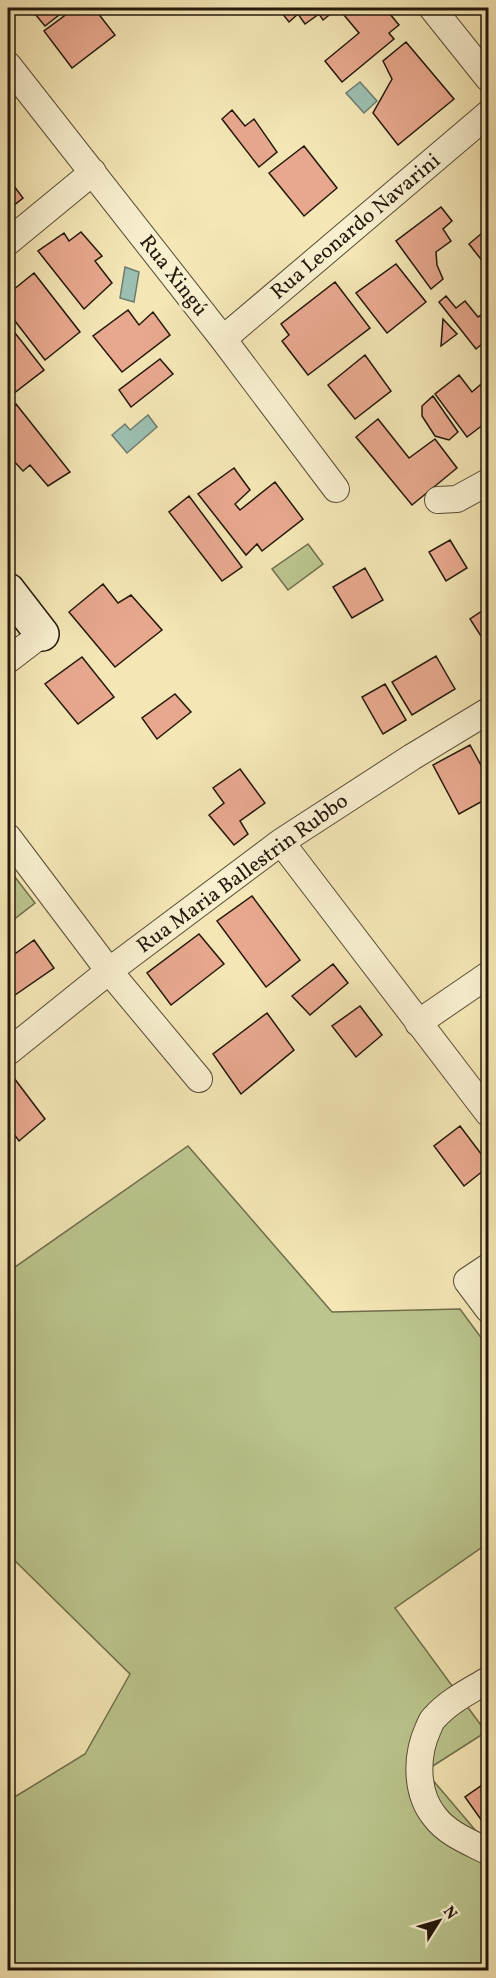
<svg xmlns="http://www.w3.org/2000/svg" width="496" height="1978" font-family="Vollkorn,serif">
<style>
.green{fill:#bbc58d;stroke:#6f6e4c;stroke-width:1.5}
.water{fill:#9cbfb1;stroke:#6c7c6f;stroke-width:1.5}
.building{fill:#e8a88e;stroke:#23180b;stroke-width:1.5}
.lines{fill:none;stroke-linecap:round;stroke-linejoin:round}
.street-casing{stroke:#574c36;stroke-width:28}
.secondary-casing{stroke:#23180b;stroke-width:36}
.street{stroke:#f8efcf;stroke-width:26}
.secondary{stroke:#f8efcf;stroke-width:33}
.labels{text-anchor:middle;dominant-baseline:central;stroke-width:6;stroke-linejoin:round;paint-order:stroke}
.street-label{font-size:21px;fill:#23180b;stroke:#f8efcf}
</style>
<rect width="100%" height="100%" fill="#f4e6b5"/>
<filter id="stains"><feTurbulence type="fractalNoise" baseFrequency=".00333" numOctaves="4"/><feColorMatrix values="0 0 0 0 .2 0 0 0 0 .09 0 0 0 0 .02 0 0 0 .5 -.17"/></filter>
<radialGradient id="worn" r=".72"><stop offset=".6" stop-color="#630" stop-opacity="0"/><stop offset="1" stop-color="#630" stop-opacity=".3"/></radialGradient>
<!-- green -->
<path class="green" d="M308 544 323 564 288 590 272 569Z
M8 868 35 903 8 924Z
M188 1146 332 1312 460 1309 488 1347V1543L395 1608 486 1732 425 1771 488 1845V1970H8V1801L85 1754 130 1674 8 1554V1272Z"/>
<!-- water -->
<path class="water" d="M360 82 377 101 364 113 346 93Z
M125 267 139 272 134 302 120 298Z
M148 415 157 427 127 453 112 435 125 424 130 430Z"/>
<!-- building -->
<path class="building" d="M30 8H68L45 26Z
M75 8H94L115 35 72 68 44 31Z
M278 8H338L323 20 319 14 305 24 298 14 289 22Z
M353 8H385L399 25 389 33 394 39 342 82 325 61 359 33 344 15Z
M406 42 454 99 398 145 373 113 392 79 383 61Z
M232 110 245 126 254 119 277 152 259 167 222 119Z
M304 146 337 188 304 216 269 173Z
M8 178 23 198 8 210Z
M441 207 452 221 443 229 451 241 436 252 437 265 443 279 431 289 396 241Z
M488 228V258L483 262 469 244Z
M81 232 102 256 95 261 112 283 84 309 38 251 64 233 69 241Z
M396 264 426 302 387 333 356 293Z
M34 273 80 332 45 360 8 312V294Z
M335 282 370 328 308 375 282 341 289 335 281 324Z
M446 296 456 308 465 301 478 317 486 312 488 315V339L476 349 439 302Z
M128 310 139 325 153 312 170 335 122 372 93 336Z
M443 319 457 334 441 346Z
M8 324 44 370 9 397 8 394Z
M365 355 391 391 355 419 328 385Z
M160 359 173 374 131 407 119 390Z
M459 375 472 392 487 379 488 381V421L467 437 435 394Z
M433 396 458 432 449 440 435 436 422 416V406Z
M16 404 70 472 48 486 30 465 23 471 12 459 8 463V411Z
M378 419 409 458 435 439 457 468 412 505 356 437Z
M234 468 250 490 235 504 240 510 275 482 303 519 262 551 257 544 246 555 198 494Z
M189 496 242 567 222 581 169 512Z
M450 540 467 568 446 581 429 552Z
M365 568 383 600 352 618 333 587Z
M103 584 118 603 131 595 162 630 115 667 69 612Z
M488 607V647L470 619Z
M436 656 455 689 412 715 392 682Z
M82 657 114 697 78 724 45 684Z
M385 684 406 720 383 734 362 697Z
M175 694 191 712 157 739 142 718Z
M470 745 488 778V798L459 814 433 765Z
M240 769 265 803 240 821 248 834 234 845 209 815 224 803 213 788Z
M252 896 300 960 266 987 217 921Z
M199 934 224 964 171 1005 147 973Z
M34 940 54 968 15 995 8 985V959Z
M333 964 348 983 310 1015 292 996Z
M360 1006 382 1035 356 1057 332 1026Z
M267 1013 294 1050 241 1094 213 1054Z
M14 1078 45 1119 19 1141 8 1126V1083Z
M460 1126 488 1163V1167L464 1186 434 1146Z
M488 1781V1817L482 1821 465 1797Z"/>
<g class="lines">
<defs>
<path id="street" d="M432 8 488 78
M8 65 223 339 336 489
M8 242 93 172
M223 339 488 114
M438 500 457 499 488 482
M8 660 42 634
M8 837 109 971 199 1079
M281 842 488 1113
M418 1023 488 975
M8 1052 109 971 281 842 412 757 488 711
M488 1267 467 1281 488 1309
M485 1850C467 1841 447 1833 435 1817 415 1793 416 1755 428 1729 430 1725 431 1720 435 1717 449 1701 470 1691 488 1680"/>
<path id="secondary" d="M8 590 42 634"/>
</defs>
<!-- street casing -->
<use href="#street" class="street-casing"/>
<!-- secondary casing -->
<use href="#secondary" class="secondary-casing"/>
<!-- street -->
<use href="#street" class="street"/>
<!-- secondary -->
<use href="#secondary" class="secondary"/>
</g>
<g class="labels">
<!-- street labels -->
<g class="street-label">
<text transform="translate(356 227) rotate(-40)">Rua Leonardo Navarini</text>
<text transform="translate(173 276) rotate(52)">Rua Xingú</text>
<text transform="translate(243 874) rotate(-36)">Rua Maria Ballestrin Rubbo</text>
</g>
</g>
<!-- margin -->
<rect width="496" height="1978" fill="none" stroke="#f4e6b5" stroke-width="30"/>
<rect x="9" y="9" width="478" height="1960" fill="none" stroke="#23180b" stroke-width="3"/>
<rect x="15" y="15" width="466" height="1948" fill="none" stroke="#23180b" stroke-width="1.5"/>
<!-- north arrow -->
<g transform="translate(439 1921) rotate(53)" stroke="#f8efcf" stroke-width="4.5" paint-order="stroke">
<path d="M0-4.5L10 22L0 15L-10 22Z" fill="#23180b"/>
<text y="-9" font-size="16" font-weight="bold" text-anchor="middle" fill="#23180b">N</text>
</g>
<rect width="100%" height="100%" filter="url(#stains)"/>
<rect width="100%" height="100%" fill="url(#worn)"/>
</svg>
